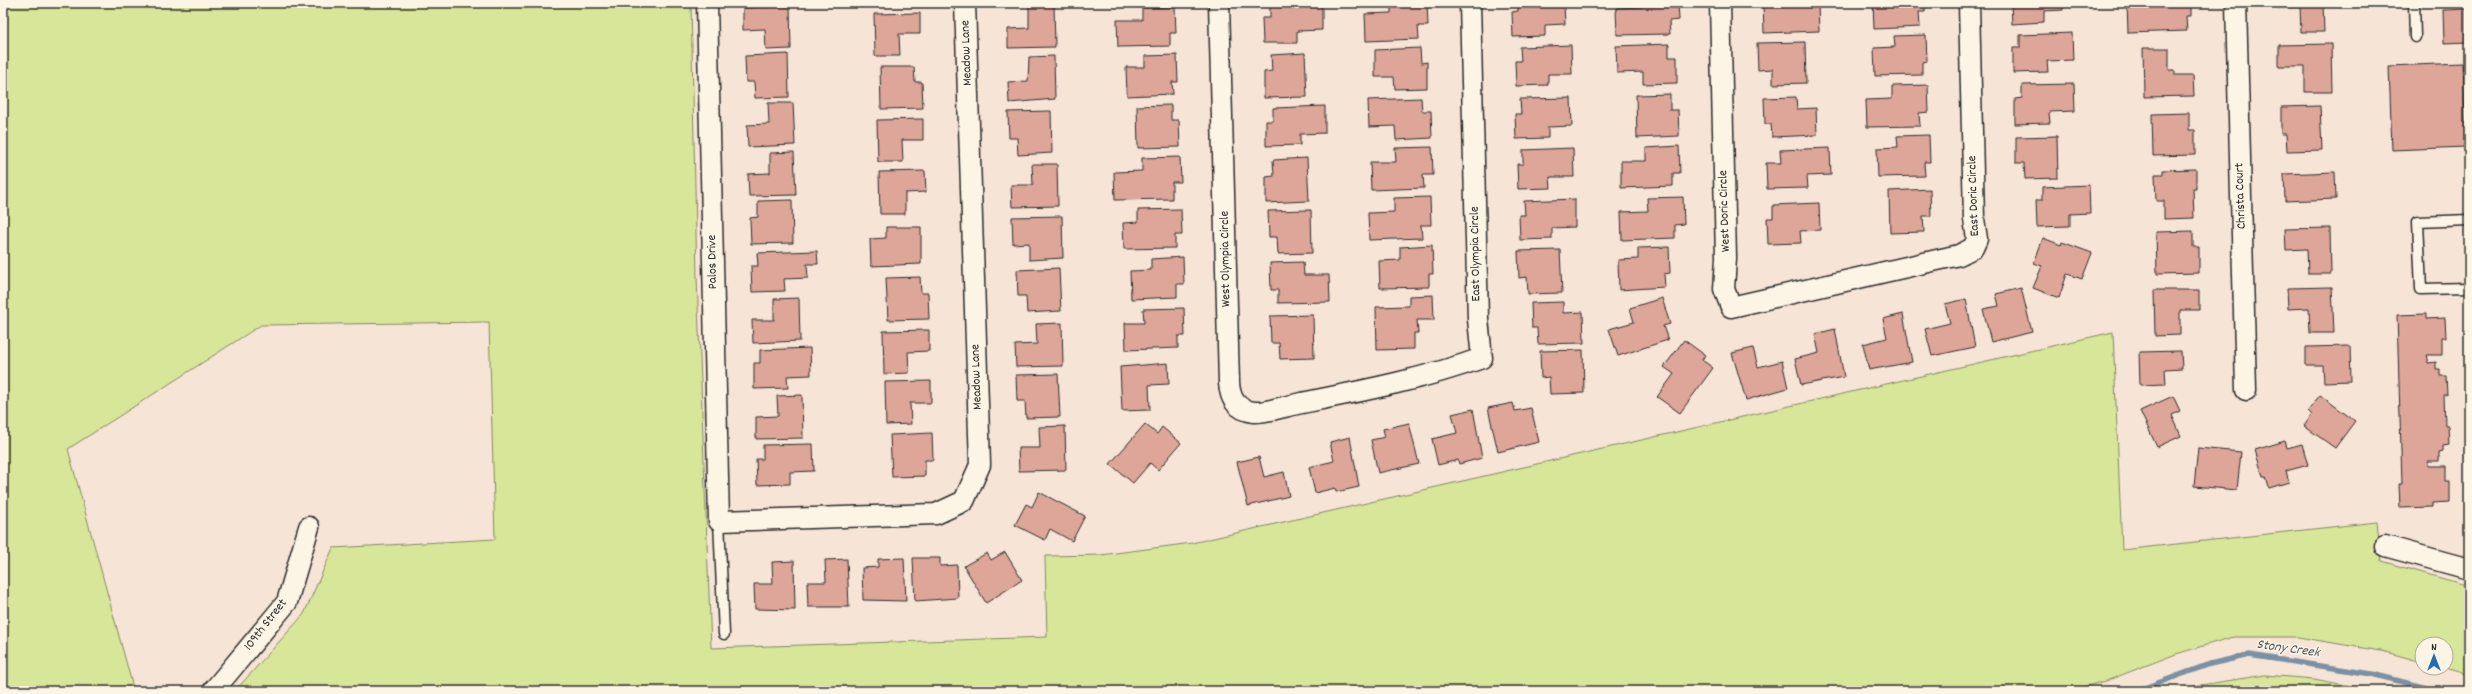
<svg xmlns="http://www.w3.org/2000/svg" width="2472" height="694" font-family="Dekko,sans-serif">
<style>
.green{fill:#d8e699;stroke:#828862}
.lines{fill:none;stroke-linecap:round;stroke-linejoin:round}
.stream{stroke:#7a90a5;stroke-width:5.5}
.building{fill:#dea599;stroke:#2b2b2b}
.lane-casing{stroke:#2b2b2b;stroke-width:13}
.street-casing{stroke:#2b2b2b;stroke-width:23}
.lane{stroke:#fcf5e5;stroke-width:10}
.street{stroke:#fcf5e5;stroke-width:20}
.labels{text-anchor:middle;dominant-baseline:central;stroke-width:3;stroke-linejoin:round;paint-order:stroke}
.street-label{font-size:13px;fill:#2b2b2b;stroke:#fcf5e5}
.water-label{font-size:14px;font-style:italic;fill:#4c555e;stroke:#fcf5e5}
</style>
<rect width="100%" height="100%" fill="#f6e5d6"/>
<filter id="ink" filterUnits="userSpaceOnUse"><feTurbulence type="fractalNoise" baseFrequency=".025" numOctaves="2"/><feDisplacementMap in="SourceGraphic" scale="8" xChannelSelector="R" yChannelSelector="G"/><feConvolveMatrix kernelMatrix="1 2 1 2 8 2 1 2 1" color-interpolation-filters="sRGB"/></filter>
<g filter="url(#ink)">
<!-- green -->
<path class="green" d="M3 3H691L697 277 711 648 1047 637 1045 556 1101 555 1192 543 2113 332 2122 550 2377 522 2381 561 2469 586V675L2445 668 2446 644H2422V662L2386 652 2298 637H2233L2176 654 2106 681 2066 691H235L304 614 333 548 495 539 489 322 261 325 68 449 134 691H3Z
M2265 675 2314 679 2377 691H2182L2194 686Z"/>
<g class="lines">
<!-- stream -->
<path class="stream" d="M2136 691 2210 664 2249 655 2372 674 2438 691"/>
</g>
<!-- building -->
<path class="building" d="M1322 3V30L1297 31V43H1263L1262 18H1270V5Z
M1391 3H1427L1428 26H1418L1419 39 1366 41 1365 14 1391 13Z
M1518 3H1564L1565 24 1545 25V36L1513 37 1512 12 1518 11Z
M1642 3H1678L1679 20 1669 21 1670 34 1617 35 1616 8 1642 7Z
M1763 3H1818L1819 31 1764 33Z
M1873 3H1925V12H1919L1920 27 1874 29Z
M2011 3H2063V10L2044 11V22L2012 24Z
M2127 3H2191V16H2186L2187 31 2128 33Z
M2278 3H2323L2324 32H2301L2300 7 2278 8Z
M1054 4 1055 47 1008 48V29L1029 28V5Z
M790 6 791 49 766 50 765 29 743 30V8Z
M1175 7 1176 33H1170V46L1118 47 1117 20H1142V8Z
M2469 9V42L2444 43 2443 10Z
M920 13V34H899L900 56H875L874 14Z
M2072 33 2073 60 2047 61 2048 72 2013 73V48H2020V35Z
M1926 35 1927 61 1922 62V75L1875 76 1874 48 1895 47 1894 36Z
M1805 42 1806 83 1773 84V69L1758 70 1757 43Z
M1669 44V57H1677V83L1643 84V72L1617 73 1616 46Z
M2331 44 2332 92H2305V66H2279V45Z
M1571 45 1572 74H1548V85L1516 86 1515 61H1521L1520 47Z
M1420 48 1421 63 1427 62V88L1395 89 1394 77H1375V50Z
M2143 48H2169V70H2175V75H2193L2194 96 2144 97Z
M1305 53 1307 97 1264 98V72L1272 71 1271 55Z
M788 54 789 97 755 98 754 82H746L745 56Z
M1177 55 1178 82H1172L1173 94 1127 96 1126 67H1145V56Z
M1054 56 1055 99 1009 103 1008 82 1028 81 1029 57Z
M2463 63 2466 147 2392 150 2389 66Z
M880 67H914L915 82H922L923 108 881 109Z
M2074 84 2075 111 2049 112 2050 123 2015 124V99L2022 98V85Z
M1928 85 1929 112 1919 113 1920 126 1867 127 1866 100 1892 99V86Z
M1670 94V110H1678L1679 136 1637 138 1636 95Z
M1796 97 1797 109 1816 108 1817 135 1772 137 1771 124H1765L1764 98Z
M1421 98 1422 111H1431L1432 138 1396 140 1395 126 1369 127 1368 100Z
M1571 98 1572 126 1548 127V138L1516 139 1515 114H1521L1520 99Z
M768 103H793L795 145 748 147 747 125 769 124Z
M1171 105V120H1179L1180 147 1138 148 1137 106Z
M1325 106V133L1300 134V145L1266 146V121H1273V108Z
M2320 106 2322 150 2287 151 2286 134H2281V107Z
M1051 111 1052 153 1018 155 1017 138H1009L1008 112Z
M2189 113V130H2195V155L2153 156 2152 114Z
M923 119V140H902L903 162H878L877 120Z
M1929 135 1930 162H1924L1925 176 1878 177 1877 148 1898 147 1897 136Z
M2057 136 2058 178 2025 179 2024 163H2016V137Z
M1679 146 1680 173H1673V186L1621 188V161H1646V148Z
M1432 147 1433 175H1423L1424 188 1371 190 1370 162H1396L1395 148Z
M1573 148 1574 177H1550L1551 188 1518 189 1517 164H1523V150Z
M1830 148 1831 175 1807 176 1808 188 1767 189 1766 163H1781L1780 150Z
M794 152 796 195 749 196 748 174 770 173V153Z
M1180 157 1181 182H1172V199L1115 200 1114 172 1142 171V158Z
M1307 158 1309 201 1266 203V177L1274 176 1273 160Z
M1032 164H1057L1058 206 1012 207 1011 185H1033Z
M2196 169V189H2193L2194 218 2164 219V201H2156L2155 174H2163V170Z
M925 171 926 192 905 193V214H880L879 172Z
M2335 172 2336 199 2285 201 2284 174Z
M2089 185 2090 213 2070 214V226L2037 227 2036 200H2042V187Z
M1930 189 1931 216H1923L1924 232 1890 233 1889 191Z
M1430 197 1431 225H1421L1422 238 1369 240 1368 213 1394 212V198Z
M1683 197 1684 224 1675 225V238L1622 240 1621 212 1648 211 1647 198Z
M1575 199V227L1552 228V239L1520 240 1519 215H1525L1524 201Z
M792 200 793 243 751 244 750 218 758 217V201Z
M1819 203 1820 230 1800 231 1801 243 1768 244 1767 218H1773V205Z
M1181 209 1182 235H1175V248L1124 249 1123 223 1138 222V210Z
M1311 210 1312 253 1278 254 1277 237H1269L1268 211Z
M1062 216 1063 258 1029 260V243L1013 244 1012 217Z
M886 227H921V264L871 266 870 239 886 238Z
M2330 228 2331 274H2308L2307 249 2286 250 2285 229Z
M2193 231V247H2199V273L2157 274 2156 232Z
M2043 238 2061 245 2062 242 2092 253 2082 279 2067 274 2059 298 2033 288 2042 266 2034 263Z
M1432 245 1433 274H1429V287L1380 288 1379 261 1400 260V247Z
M1669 247 1670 273 1664 274 1665 287 1619 290 1618 260 1638 259V248Z
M1560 250 1562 293 1528 294 1527 277 1519 278 1518 251Z
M817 251 818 264H807L808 278 784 279 785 291 752 292 751 266H758L757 253Z
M1183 257 1184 284H1177V297L1131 299 1130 271 1151 270V259Z
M1303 262 1304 275H1329L1330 302 1278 303V290H1271L1270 263Z
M1059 268 1061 311 1027 313 1026 296H1018L1017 270Z
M920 277 921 293H928L929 319 888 320 886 278Z
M2332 287 2334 333H2310L2309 308 2288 309 2287 288Z
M2021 288 2032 332 1991 342 1983 309 1999 306 1996 294Z
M2154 290H2199V310H2180V335L2155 336Z
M1433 295 1434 320H1417L1418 333H1414V349L1377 350 1376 307 1409 306V296Z
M799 298 800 341 753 343 752 320H774V299Z
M1662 298 1670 324 1663 326 1668 340 1618 356 1609 329 1634 322 1630 308Z
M1966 299 1975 347 1932 356 1925 329 1950 323 1945 304Z
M1563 302V313L1583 312 1584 343 1538 344 1537 328H1532L1531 303Z
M1184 308 1185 336H1178V348L1126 350 1125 323H1144L1143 309Z
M1903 314 1912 362 1869 370 1863 344 1887 338 1883 319Z
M2426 314V319L2445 318 2446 337H2442V355H2426L2428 363 2436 362V369H2440V376H2446L2447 395H2444L2445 426H2448L2449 445 2443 446V452L2439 453V461H2428V466H2446V482H2450V502L2432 503V507L2400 508 2399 484H2402L2397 315Z
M1313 315 1314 358 1280 359 1279 343H1271L1270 316Z
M1062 323 1063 366 1016 367 1015 345 1037 344 1036 324Z
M1835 329 1844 377 1801 385 1795 359 1819 353 1815 334Z
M929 330V351L908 352 909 373 884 374 883 331Z
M1684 340 1705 355 1702 360 1713 368 1680 413 1657 397 1674 374 1664 367Z
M2350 346 2351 381 2324 382 2323 365H2306V347Z
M810 348 811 375 787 376 788 388 754 389V363H760V350Z
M1753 348 1758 367 1782 361 1788 388 1746 400 1732 353Z
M1583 350 1584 393 1550 394 1549 377 1541 378 1540 351Z
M2181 351 2182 368 2165 369 2166 384 2140 385 2139 352Z
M1168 363 1169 384 1149 385 1150 410 1122 411 1120 367Z
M1058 374 1060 417 1026 418 1025 401H1017L1016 375Z
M931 381V403H910L911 424 886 425 885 382Z
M802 395 803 438 756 439V417L778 416 777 396Z
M2320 395 2355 421 2335 448 2304 426 2312 415 2308 411Z
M2173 396 2180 411 2172 415 2181 436 2157 447 2140 411Z
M1513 403 1515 411 1531 408 1539 442 1498 452 1488 408Z
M1473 409 1482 458 1459 464 1458 460 1438 465 1432 439 1457 433 1452 414Z
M1409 423 1419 464 1378 473 1371 440 1385 437 1383 429Z
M1145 424 1157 434 1162 427 1181 443 1158 470 1150 463 1133 483 1110 464Z
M1065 426 1066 470 1019 471 1018 448H1040L1039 427Z
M932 433 933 460H925V476L892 477 890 435Z
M1350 437 1359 487 1336 492 1335 488 1315 493 1309 467 1334 461 1330 442Z
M2285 441 2287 448 2302 444 2308 465 2286 471 2289 482 2269 488 2266 477H2263L2255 450Z
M813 444 814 471 790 472V484L757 485 756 459H763V445Z
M2198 448 2241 452 2237 490 2194 486Z
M1259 457 1264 477 1284 472 1289 496 1248 506 1237 462Z
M1039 492 1085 516 1072 541 1050 529 1045 540 1015 525 1026 504 1032 507Z
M1005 552 1022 580 986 603 964 566 987 553 991 560Z
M904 558 906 601 863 600 862 568 878 567V559Z
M913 558H940V566L957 565 958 598 915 601Z
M847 559 849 607H808L807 582H826L825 560Z
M794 561 795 610 755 609 754 584H773L772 562Z"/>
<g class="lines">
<defs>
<path id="lane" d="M2414 3 2415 37
M2469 220 2418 222 2421 289 2469 288
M719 521 724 634"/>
<path id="street" d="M707 3 719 521 936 514 964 501 980 465 965 3
M1219 3 1229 383C1230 398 1236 410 1254 412 1266 413 1289 405 1302 403 1362 391 1424 379 1482 358L1478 319 1470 3
M1720 3 1726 258 1724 289 1731 307 1959 255 1973 248 1977 239 1974 219 1969 3
M2236 3 2246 390
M2385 546 2469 569
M213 691 287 602 309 527"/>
</defs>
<!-- lane casing -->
<use href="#lane" class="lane-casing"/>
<!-- street casing -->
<use href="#street" class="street-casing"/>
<!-- lane -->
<use href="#lane" class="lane"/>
<!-- street -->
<use href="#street" class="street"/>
</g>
</g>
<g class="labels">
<!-- street labels -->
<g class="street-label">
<text transform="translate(967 53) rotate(-92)">Meadow Lane</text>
<text transform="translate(1974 196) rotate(-92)">East Doric Circle</text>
<text transform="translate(2241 196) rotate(-92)">Christa Court</text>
<text transform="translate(1725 211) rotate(-92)">West Doric Circle</text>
<text transform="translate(1476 254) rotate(-91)">East Olympia Circle</text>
<text transform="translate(1226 259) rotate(-91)">West Olympia Circle</text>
<text transform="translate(713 262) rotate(-91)">Palos Drive</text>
<text transform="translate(977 377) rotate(-92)">Meadow Lane</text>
<text transform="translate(266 625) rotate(-52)">109th Street</text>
</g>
<!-- water labels -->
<g class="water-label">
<text transform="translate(2288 649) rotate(8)">Stony Creek</text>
</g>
</g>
<!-- margin -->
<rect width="2472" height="694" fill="none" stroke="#fcf5e5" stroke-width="16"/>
<rect x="8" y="8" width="2456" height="678" fill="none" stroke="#2b2b2b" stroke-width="1.5" filter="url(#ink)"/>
<!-- north arrow -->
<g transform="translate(2434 656)"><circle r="19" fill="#fcf5e5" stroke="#a8a49b"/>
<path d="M0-3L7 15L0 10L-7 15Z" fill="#1f6fb2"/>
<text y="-6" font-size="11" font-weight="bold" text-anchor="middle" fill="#2b2b2b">N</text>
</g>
</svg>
